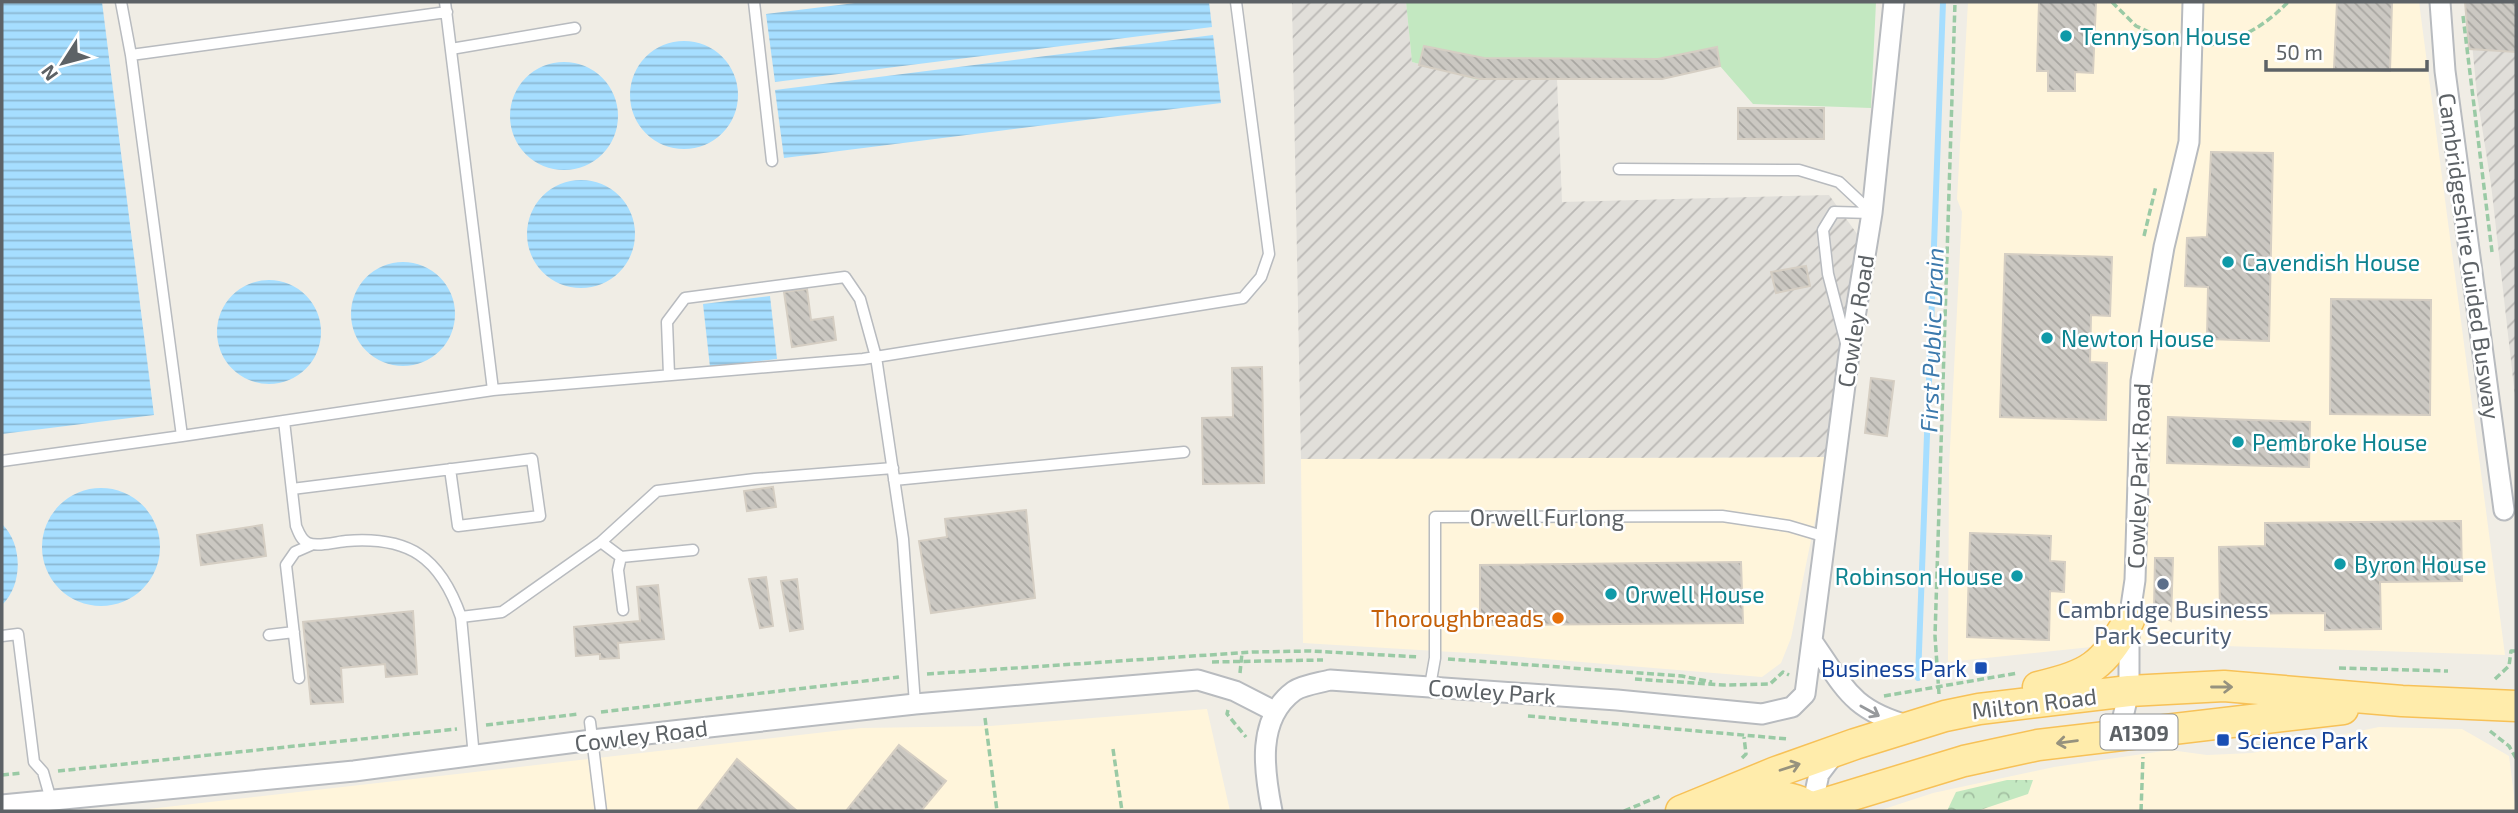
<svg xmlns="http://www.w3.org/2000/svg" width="2518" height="813" font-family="'Exo 2',sans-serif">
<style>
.commercial{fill:#fff5db}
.industrial{fill:url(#industrial-furrows)}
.grass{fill:#c3e8c1}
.forest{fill:url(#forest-crowns)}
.water{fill:url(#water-rules)}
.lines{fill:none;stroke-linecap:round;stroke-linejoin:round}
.stream{stroke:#a6deff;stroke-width:6}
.building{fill:url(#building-back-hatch);stroke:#d5cec3;stroke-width:2}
.service-casing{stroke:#b8bbbf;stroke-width:13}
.minor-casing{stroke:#b8bbbf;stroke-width:23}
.primary-casing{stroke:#f7c157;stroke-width:33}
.path{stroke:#9acaa5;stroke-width:3.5;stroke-dasharray:7 3.5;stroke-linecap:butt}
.service{stroke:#fff;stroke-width:10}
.minor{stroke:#fff;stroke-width:19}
.primary{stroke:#ffecab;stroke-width:30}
.oneway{stroke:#96927e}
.oneway2{stroke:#96999c}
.culture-dot{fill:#0f9aa8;stroke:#fff;stroke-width:2.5}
.service-dot{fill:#5c6f8a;stroke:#fff;stroke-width:2.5}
.food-dot{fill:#e8710a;stroke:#fff;stroke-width:2.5}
.transit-dot{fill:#1a4fb4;stroke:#fff;stroke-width:2.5}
.labels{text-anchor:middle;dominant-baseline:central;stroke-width:5;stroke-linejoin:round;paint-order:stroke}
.shield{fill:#fff;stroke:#8e9194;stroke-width:2}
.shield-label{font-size:21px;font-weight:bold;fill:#5d6266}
.culture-label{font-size:23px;fill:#0d838f;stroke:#fff;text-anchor:start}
.street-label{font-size:23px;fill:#5d6266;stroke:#fff}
.service-label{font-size:23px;fill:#4e5e75;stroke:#fff}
.food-label{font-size:23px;fill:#c56008;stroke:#fff;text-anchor:end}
.transit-label{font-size:23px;fill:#164399;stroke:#fff;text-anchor:end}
.water-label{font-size:24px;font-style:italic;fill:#3c7aad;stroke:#fff}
</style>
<defs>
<pattern id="industrial-furrows" width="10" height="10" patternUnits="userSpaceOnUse" patternTransform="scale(1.75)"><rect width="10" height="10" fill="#e1dfda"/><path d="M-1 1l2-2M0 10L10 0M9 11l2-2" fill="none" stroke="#bab8b5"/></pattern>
<pattern id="forest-crowns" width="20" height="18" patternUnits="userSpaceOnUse" patternTransform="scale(1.75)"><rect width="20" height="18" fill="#c3e8c1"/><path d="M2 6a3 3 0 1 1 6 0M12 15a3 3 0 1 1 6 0" fill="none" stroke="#a2bfa1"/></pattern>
<pattern id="water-rules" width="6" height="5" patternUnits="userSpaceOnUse" patternTransform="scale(1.75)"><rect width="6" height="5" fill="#a6deff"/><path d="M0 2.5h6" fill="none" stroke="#8ab7d2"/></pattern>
<pattern id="building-back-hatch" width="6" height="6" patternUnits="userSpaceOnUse" patternTransform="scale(1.75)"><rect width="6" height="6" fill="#cbc8c2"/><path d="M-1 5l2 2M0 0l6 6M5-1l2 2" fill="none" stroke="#a8a6a1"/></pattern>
</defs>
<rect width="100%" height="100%" fill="#f0ede5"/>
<!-- commercial -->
<path class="commercial" d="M1968 2H2419L2505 655 2129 643 1948 662 1949 468 1962 212 1957 199Z
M1828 457 1791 638 1781 663 1762 677 1486 654 1303 643 1301 459Z
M1207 709 1230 811H131L861 728 990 726Z
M2379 727 2462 729 2509 756 2516 811H1878L1933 793 2054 767 2170 750 2207 755 2252 753Z"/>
<!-- industrial -->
<path class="industrial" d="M1292 2H1406L1412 62 1478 80 1557 79 1562 202 1829 195 1860 238 1828 457 1301 459Z
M2468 2H2516V405L2491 184 2477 95Z"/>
<!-- grass -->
<path class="grass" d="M1406 2H1876L1871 108 1753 104 1720 66 1662 79 1478 80 1412 62Z"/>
<!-- forest -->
<path class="forest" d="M2007 780H2033L2028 794 1977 811H1947L1956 792Z"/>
<!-- water -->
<path class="water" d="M2 2H102L154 415 2 434Z
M863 2H1209L1212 27 775 82 766 14Z
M1213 35 1221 103 784 158 775 90Z
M630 95a54 54 0 1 1 108 0a54 54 0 1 1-108 0Z
M510 116a54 54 0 1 1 108 0a54 54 0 1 1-108 0Z
M527 234a54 54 0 1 1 108 0a54 54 0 1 1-108 0Z
M351 314a52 52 0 1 1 104 0a52 52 0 1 1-104 0Z
M217 332a52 52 0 1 1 104 0a52 52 0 1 1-104 0Z
M770 296 777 359 710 367 703 304Z
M42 547a59 59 0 1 1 118 0a59 59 0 1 1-118 0Z
M2 524C23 544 23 585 2 605Z"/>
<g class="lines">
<!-- stream -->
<path class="stream" d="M1887 673 1918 670
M1918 678 1943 2"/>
</g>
<!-- building -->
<path class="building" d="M2039 2H2096L2093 73 2075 72V91H2048V71H2037Z
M2337 2H2392L2390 71 2334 69Z
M2465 2H2516V52L2469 49Z
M1424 46 1484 58 1658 59 1717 47 1720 66 1662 79H1479L1419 65Z
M1738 108H1824V139H1738Z
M2211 152 2273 153 2269 341 2207 339 2208 287 2185 286 2187 238 2207 237Z
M2005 254 2112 257 2110 316 2091 315 2090 362 2107 363 2106 420 2000 417Z
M1806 266 1810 286 1776 293 1771 272Z
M807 289 811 320 833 317 836 340 792 347 784 292Z
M2331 299 2431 300 2430 415 2330 414Z
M1262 367 1264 483 1203 484 1202 418 1233 417 1232 368Z
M1871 378 1894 381 1887 436 1865 433Z
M2168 417 2310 422 2309 467 2167 463Z
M773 487 776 507 747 511 744 491Z
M1026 510 1035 598 931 613 919 541 947 537 945 519Z
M2461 521 2462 581 2380 582 2381 629 2325 630V613L2220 614 2219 547 2265 546V523Z
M262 525 266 556 201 565 197 535Z
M1970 533 2051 536 2050 561 2065 562 2064 592 2050 591 2049 640 1967 637Z
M2155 558H2173L2171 621 2154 610Z
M1741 562 1743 623 1480 625V565Z
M766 577 773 626 760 628 749 579Z
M797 579 803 629 790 631 781 581Z
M658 585 664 639 618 643 619 658 600 659V654L576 656 574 627 640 621 637 587Z
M413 611 417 674 386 677 385 664 341 668 343 702 311 704 303 622Z
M899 745 946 781 921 811H846Z
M737 759 797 811H697Z"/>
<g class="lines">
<defs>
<path id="service" d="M121 2 131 55 182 436 493 390 445 2
M754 2 772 161
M451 49 575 28
M131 55 447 12
M1619 169 1799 170 1839 182 1871 212
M1846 343 1828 274 1823 230 1834 212 1872 213
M669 375 667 322 685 298 845 277 860 299 876 357 903 539 915 704
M493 390 863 359 1243 298 1261 277 1269 254 1236 2
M284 421 296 526C299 533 301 540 308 543 317 547 336 542 346 541 409 536 440 557 461 617L474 757
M2 461 182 436
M894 480 1184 452
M292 489 532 459 540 516 458 526 450 469
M601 542 621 557 693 550
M621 557 618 570 623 610
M461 617 502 612 601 542 657 491 755 479 893 468
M269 635 294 632
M2 636 18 634 34 762 43 772 51 800
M299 678 286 565 295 552 311 545
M1430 686 1435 658V517L1722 516 1789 526 1826 537
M590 722 601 811"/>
<path id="minor" d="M2440 2 2445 71 2504 510
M1812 641C1845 688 1851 710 1910 726
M2119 734 2129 691V620L2135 580 2141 381 2164 247 2189 142 2193 2
M2 805 354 771 592 740 915 704 1198 680 1235 691 1274 711
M1272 811C1264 771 1256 719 1294 691 1303 685 1319 683 1330 680L1617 700 1762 714 1792 707 1805 694 1849 354 1872 213 1894 2
M1811 811 1819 774 1835 753"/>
<path id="primary" d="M2038 687C2091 674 2102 667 2129 620
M1728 809C1755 800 1786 789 1810 808
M1681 811 1776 772 1855 744 1945 716 1979 709 2129 691 2224 686 2402 701 2516 706
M1800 811 1964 761 2038 745 2343 709"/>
</defs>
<!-- service casing -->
<use href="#service" class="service-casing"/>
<!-- minor casing -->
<use href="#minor" class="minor-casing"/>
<!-- primary casing -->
<use href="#primary" class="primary-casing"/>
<!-- path -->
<path class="path" d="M2112 2 2136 26 2174 44
M2463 16 2492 252
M2209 45C2241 40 2266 25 2288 2
M2144 236 2156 186
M1448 659 1682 676 1712 682
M1212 662 1323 660
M2339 668 2448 671
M1240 673 1242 653
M927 674 1253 652 1311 651 1419 657
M1635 679 1724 685 1770 684 1783 672 1789 675
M2495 679 2509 666 2511 651H2516
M1939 694 1935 636 1955 2
M1884 696 2018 673
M1228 710 1227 714 1246 737
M601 712 899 677
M1528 716 1788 739
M985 718 997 811
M486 725 579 714
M2490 731 2509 746 2516 758
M2244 748 2271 745
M1113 749 1122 811
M1742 758 1746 754 1744 737
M58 771 457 729
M2 775 22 773
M1624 811 1660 796
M2141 811 2143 757"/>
<!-- service -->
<use href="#service" class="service"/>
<!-- minor -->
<use href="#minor" class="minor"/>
<!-- primary -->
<use href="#primary" class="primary"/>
</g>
<!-- one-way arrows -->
<defs><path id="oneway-shaft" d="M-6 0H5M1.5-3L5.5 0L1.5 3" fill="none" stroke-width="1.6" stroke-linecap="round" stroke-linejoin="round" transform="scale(1.75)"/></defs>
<g class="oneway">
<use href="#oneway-shaft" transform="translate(2222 687)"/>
<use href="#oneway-shaft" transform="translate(2067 742) rotate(173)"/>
<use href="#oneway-shaft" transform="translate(1790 767) rotate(-18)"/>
</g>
<use class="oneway2" href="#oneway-shaft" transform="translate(1870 711) rotate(29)"/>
<!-- markers -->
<g class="culture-dot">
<circle cx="2066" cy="36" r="7"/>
<circle cx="2228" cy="262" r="7"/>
<circle cx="2047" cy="338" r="7"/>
<circle cx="2238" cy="442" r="7"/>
<circle cx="2340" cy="564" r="7"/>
<circle cx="2017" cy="576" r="7"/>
<circle cx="1611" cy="594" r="7"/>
</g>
<circle class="service-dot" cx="2163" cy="584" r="7"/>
<circle class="food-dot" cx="1558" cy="618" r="7"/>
<g class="transit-dot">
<rect x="1974" y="661" width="14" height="14" rx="3.5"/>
<rect x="2216" y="733" width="14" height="14" rx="3.5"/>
</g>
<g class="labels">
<!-- shield labels -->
<rect class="shield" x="2100.5" y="714.5" width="77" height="35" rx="5"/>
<g class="shield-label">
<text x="2139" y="732">A1309</text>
</g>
<!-- culture labels -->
<g class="culture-label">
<text x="2080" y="36">Tennyson House</text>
<text x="2242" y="262">Cavendish House</text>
<text x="2061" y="338">Newton House</text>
<text x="2252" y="442">Pembroke House</text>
<text x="2354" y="564">Byron House</text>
<text x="2003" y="576" text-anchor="end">Robinson House</text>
<text x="1625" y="594">Orwell House</text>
</g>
<!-- street labels -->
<g class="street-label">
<text transform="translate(2470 256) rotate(82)">Cambridgeshire Guided Busway</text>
<text transform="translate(1855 321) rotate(-81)">Cowley Road</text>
<text transform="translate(2138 476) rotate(-88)">Cowley Park Road</text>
<text x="1547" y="517">Orwell Furlong</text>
<text transform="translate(1492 691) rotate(4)">Cowley Park</text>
<text transform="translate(2034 703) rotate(-7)">Milton Road</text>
<text transform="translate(641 735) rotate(-7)">Cowley Road</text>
</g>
<!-- service labels -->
<g class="service-label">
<text x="2163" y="609">Cambridge Business<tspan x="2163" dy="26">Park Security</tspan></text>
</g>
<!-- food labels -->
<g class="food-label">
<text x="1544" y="618">Thoroughbreads</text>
</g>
<!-- transit labels -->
<g class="transit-label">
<text x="1967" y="668">Business Park</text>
<text x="2237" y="740" text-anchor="start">Science Park</text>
</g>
<!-- water labels -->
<g class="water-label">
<text transform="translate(1931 340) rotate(-88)">First Public Drain</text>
</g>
</g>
<!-- border -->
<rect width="2518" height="813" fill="none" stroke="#5d6266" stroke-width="7"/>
<!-- north arrow -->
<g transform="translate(63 63) rotate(234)" stroke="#ffffff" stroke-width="5" paint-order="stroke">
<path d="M0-5L12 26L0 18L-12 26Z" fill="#5d6266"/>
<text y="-10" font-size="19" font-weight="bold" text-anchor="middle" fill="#5d6266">N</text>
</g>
<!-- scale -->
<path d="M2266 60v10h161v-10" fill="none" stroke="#5d6266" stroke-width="3.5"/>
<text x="2276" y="60" font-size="21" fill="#5d6266" stroke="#ffffff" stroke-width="5" paint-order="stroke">50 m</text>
</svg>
